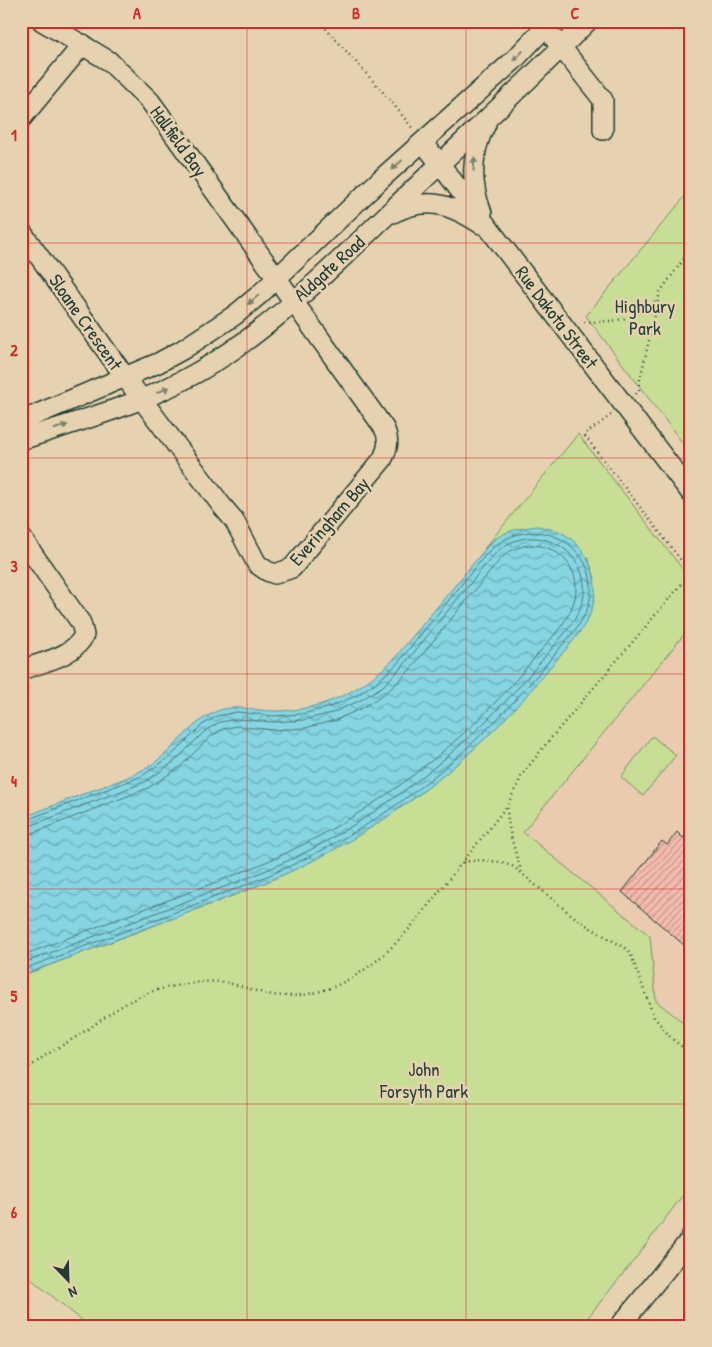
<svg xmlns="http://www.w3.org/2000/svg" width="712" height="1347" font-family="'Patrick Hand',sans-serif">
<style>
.built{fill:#eacbaf}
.green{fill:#c8de94;stroke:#748e64}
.water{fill:url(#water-waves);stroke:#5c989c}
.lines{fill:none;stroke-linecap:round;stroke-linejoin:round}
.shore{stroke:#487a7a;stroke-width:1}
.building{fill:url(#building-hatch);stroke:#1f3d34}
.minor-casing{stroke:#1f3d34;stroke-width:22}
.path{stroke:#1f3d34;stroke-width:2.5;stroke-dasharray:1 4;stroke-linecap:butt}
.minor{stroke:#e6d2b0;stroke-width:19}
.oneway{fill:#79806c}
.grid{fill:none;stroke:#d62828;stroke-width:1;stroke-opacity:0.55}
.labels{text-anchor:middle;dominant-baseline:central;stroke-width:5;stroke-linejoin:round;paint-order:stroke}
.street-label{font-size:19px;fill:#1f3d34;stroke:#e6d2b0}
.park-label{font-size:19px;fill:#274539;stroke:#e6d2b0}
.neatline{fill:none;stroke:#d62828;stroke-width:2}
.grid-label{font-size:16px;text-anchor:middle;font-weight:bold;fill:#d62828}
</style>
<defs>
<pattern id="water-waves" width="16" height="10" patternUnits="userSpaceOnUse" patternTransform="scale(1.25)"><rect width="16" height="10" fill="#85d5e2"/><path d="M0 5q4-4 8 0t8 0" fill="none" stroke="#6caeb8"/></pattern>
<pattern id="building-hatch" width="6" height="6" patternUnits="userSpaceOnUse" patternTransform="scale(1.25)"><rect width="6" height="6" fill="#f5bbad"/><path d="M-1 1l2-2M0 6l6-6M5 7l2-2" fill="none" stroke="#c6998e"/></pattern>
</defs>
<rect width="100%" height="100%" fill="#e6d2b0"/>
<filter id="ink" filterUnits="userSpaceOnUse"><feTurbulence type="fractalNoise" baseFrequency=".02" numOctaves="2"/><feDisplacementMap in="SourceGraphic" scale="10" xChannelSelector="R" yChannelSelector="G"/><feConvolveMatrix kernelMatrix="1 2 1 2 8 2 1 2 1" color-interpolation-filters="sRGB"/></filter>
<g filter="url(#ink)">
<!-- built -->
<path class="built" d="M691 626V1029L656 1001 650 936 523 832Z"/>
<!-- green -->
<path class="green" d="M691 189V454L586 316Z
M578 434 691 580V626L523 832 650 936 656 1001 691 1029V1184L639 1254 581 1326H89L21 1271V976L240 893 287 873 329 852 372 827 413 799 452 768 497 727 595 578 588 558 491 542 484 549Z
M652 736 676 755 643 796 621 777Z"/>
<!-- water -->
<path class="water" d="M538 526C545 528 552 529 558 531 581 541 595 565 595 589 596 622 567 647 547 671 488 745 413 806 330 852 284 877 234 895 185 914 130 934 76 955 21 976V818C46 808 71 799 96 789 116 782 136 775 154 763 176 748 190 723 215 712 234 703 254 711 274 711 322 711 359 692 393 660L491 542C506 530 520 528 538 526Z"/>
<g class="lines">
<!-- shore -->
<path class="shore" d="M21 822 142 776 171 756 202 725 217 716 237 712 274 716 302 714 330 707 357 695 378 681 397 664 487 553C539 500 618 558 582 620 577 628 570 636 564 643 548 662 533 681 517 698 462 758 398 810 326 848 280 873 230 891 181 910 128 930 75 950 21 970
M21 828 27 827 145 782 175 761 206 730 220 722 237 719 273 722 303 720 332 713 361 700 383 686 401 668 492 557C498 551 504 545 512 542 539 530 573 545 582 574 593 609 562 635 543 659 482 733 408 795 325 842 280 867 232 884 184 902 130 923 76 943 21 964
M21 836 30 834 148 788 180 767 211 736 223 729 237 726 273 730 305 728 336 720 364 707 388 691 407 673 498 562C503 556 509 551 517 548 544 537 576 558 576 587 577 615 549 640 532 661 474 732 401 791 321 835 277 860 229 877 182 895 128 915 75 935 21 956"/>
</g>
<!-- building -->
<path class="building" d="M691 828V951L622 892 662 841 667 845 677 832 683 838Z"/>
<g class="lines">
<defs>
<path id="minor" d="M554 38 603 100V130
M21 119 83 44
M423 142 691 493
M393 213C427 196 450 204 481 224
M482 213C470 183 471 152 486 124
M21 231 125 377 222 506 234 520 257 564 267 571 275 574 292 568 382 460C388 449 390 440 384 428L150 101 109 61 42 21
M21 421 158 363 182 350 235 315 259 295 381 179 514 60 551 21
M21 440C81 420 143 404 198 372 270 331 332 267 392 210 457 147 524 85 588 21
M21 537 81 623 84 635C74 657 42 662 21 670
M620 1326 689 1241 691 1237"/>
</defs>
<!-- minor casing -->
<use href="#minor" class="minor-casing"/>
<!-- path -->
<path class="path" d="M319 21 390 100 413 129
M584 322C619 321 628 322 657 300
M636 394 639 390V384L660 292 691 249
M611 415 584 435 691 573
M507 808C508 831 515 852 522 873
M463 862 480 860 501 862 514 867 569 913 589 927 627 949 631 955 654 1017 671 1038 691 1054
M21 1073C30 1067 38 1061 46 1055 59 1047 72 1040 85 1031 109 1015 131 996 161 989 178 985 204 980 221 982 239 984 255 992 273 995 332 1002 379 965 415 922L507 806 522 775 546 744 691 573"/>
<!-- minor -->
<use href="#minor" class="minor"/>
</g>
<!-- one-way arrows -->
<defs><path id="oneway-solid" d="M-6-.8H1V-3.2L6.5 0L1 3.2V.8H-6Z" transform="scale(1.25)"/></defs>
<g class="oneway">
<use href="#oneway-solid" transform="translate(518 56) rotate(135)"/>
<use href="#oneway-solid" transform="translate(474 164) rotate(-86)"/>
<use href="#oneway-solid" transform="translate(397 165) rotate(138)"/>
<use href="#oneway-solid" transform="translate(253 300) rotate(140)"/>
<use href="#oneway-solid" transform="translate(163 390) rotate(-24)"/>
<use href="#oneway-solid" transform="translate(61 427) rotate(-18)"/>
</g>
</g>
<!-- grid -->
<path class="grid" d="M247 21V1326M466 21V1326M21 243H691M21 458H691M21 674H691M21 889H691M21 1104H691"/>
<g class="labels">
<!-- street labels -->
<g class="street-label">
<text transform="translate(179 141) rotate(54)">Hallfield Bay</text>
<text transform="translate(329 268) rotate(-42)">Aldgate Road</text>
<text transform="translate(557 317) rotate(53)">Rue Dakota Street</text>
<text transform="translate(86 322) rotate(55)">Sloane Crescent</text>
<text transform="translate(329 521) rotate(-49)">Everingham Bay</text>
</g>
<!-- park labels -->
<g class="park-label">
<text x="645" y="306">Highbury<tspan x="645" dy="22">Park</tspan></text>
<text x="424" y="1069">John<tspan x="424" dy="22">Forsyth Park</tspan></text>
</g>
</g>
<!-- margin -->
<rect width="712" height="1347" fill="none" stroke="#e6d2b0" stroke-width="55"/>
<!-- north arrow -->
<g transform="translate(68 1280) rotate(157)" stroke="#e6d2b0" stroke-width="4" paint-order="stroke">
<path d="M0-4L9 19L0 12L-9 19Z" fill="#1f3d34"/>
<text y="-8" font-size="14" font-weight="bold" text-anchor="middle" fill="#1f3d34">N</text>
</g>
<rect x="28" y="28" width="656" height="1292" class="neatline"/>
<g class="grid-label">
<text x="137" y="19">A</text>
<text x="356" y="19">B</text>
<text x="575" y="19">C</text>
<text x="14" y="141">1</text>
<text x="14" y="356">2</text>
<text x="14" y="572">3</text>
<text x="14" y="787">4</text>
<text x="14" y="1002">5</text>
<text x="14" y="1218">6</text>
</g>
</svg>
